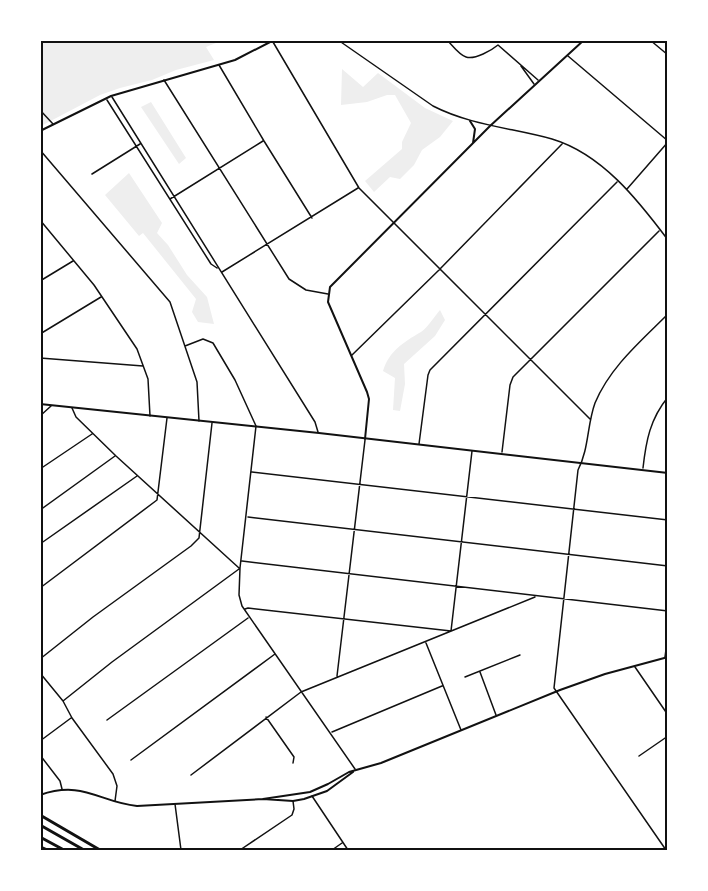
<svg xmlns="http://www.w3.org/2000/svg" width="708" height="891" font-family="Inter,sans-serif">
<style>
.green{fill:#eee}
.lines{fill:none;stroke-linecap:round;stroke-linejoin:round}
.minor{stroke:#111;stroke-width:1.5}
.tertiary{stroke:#111;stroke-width:2}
.secondary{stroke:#111;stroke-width:2}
.primary{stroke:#111;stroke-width:2}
.motorway{stroke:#111;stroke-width:3}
.neatline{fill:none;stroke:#111;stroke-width:2}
</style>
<rect width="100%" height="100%" fill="#fff"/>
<!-- green -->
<path class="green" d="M41 41H221L206 47 214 60 176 70 152 80 120 88 100 95 41 126Z
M342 69 363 87 378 73 425 108 453 121 440 137 422 150 414 165 400 179 390 177 374 192 365 181 402 149V142L411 123 395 95H387L367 102 341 105Z
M151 102 186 158 179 164 141 107Z
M129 173 162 223 157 233 168 245 187 275 207 297 214 324 198 322 192 312 196 299 143 233 139 236 105 195Z
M440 310 445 320 435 336 404 364 405 384 400 411 393 410 395 378 383 371C389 351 404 342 421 332 428 327 434 317 440 310Z"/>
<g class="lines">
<!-- minor -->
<path class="minor" d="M338 40 433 106C470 125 512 128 552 139 602 154 638 200 668 240
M447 40C453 46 459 55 466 57 475 60 492 50 498 45L538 80
M650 40 668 55
M273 42 359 188 590 419
M568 56 668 141
M219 65 264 141 312 218
M521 66 534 84
M164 80 289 279 306 290 328 294
M112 97 315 422 318 432
M107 100 211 264 217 268
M40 110 53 124
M40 150 170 302 197 382 199 421
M92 174 140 144
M627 189 668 142
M170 199 263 141
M40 220 94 285 137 349 148 379 150 416
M222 272 358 188
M40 281 73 261
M40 334 101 297
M185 346 203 339 213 343 235 380 256 426 240 568 239 595 242 606 355 769
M352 355 439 270 562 144
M40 358 143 366
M72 408 76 417 116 456 239 568
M40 416 51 406
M419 444 428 375 430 370 617 182
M502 452 510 385 513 377 659 231
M643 468C646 441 650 419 668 397
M40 469 92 434
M252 472 668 520
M40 510 115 456
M248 517 668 566
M40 544 137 476
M242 561 668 611
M40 588 157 500 167 418
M245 609 248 608 451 631 472 451
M426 643 461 730
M665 657 668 634
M40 659 93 617 191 546 199 538 212 423
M635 667 668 715
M480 672 496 715
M40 673 63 701 72 718 113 774 117 786 115 801
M337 676 365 440
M465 677 520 655
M63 701 112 662 239 569
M266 717 294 757 293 763
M107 720 248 618
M332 732 442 686
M40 741 71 718
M40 755 60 781 62 789
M639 756 668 736
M131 760 275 654
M191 775 301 692 535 597
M312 796 348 850
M175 804 181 850
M240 850 292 815 294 809 293 801
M332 850 342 843
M666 850 554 688 578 470C589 449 587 425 595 403 610 367 641 341 668 314"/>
<!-- tertiary -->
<path class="tertiary" d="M470 121 475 129 473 143
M365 439 369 399 367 392 328 302 330 287 490 126 584 40
M40 795C83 780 99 802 137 806L263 799 293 801 304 799 327 791 353 772
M263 799 310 792 328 784 349 772 381 763 560 690 605 674 668 657"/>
<!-- secondary -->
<path class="secondary" d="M40 131 111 96 235 60 274 40"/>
<!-- primary -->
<path class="primary" d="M40 404 319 433 668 473"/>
<!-- motorway -->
<path class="motorway" d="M40 815 100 850
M40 825 84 850
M40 837 64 850
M40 847 47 850"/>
</g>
<!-- border -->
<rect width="708" height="891" fill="none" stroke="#ffffff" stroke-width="84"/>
<rect x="42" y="42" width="624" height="807" class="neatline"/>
</svg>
